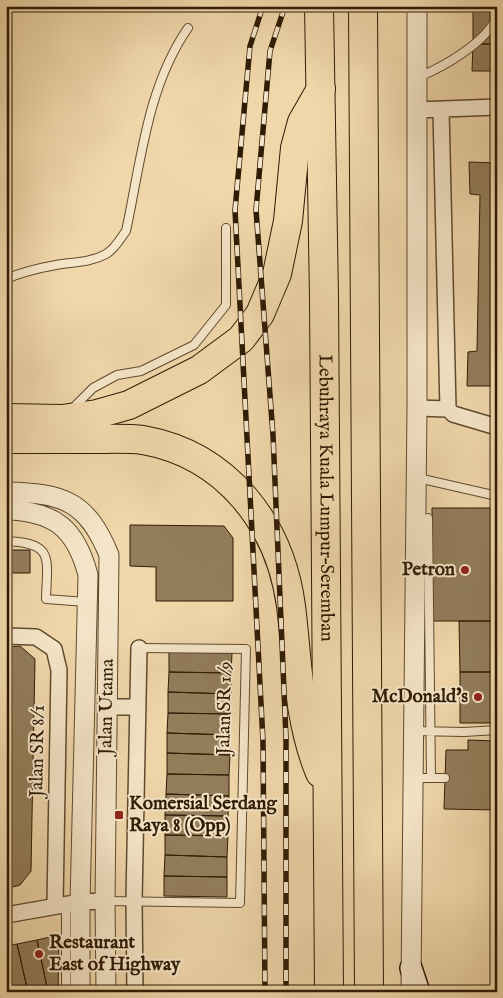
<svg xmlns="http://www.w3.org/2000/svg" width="503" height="998" font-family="'IM FELL English',serif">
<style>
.building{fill:#937d5b;stroke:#2f1b05}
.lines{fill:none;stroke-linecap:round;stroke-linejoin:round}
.service-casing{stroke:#5f4a2e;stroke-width:10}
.minor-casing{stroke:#5f4a2e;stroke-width:18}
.tertiary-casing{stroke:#5f4a2e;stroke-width:21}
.secondary-casing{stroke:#2f1b05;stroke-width:24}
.motorway-casing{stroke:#2f1b05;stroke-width:30}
.service{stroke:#f5e5c8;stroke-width:8}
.minor{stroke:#f5e5c8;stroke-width:15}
.tertiary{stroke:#f5e5c8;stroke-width:19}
.secondary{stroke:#f5e5c8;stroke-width:21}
.motorway{stroke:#f0d7aa;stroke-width:28}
.rail-casing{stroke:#2f1b05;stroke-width:5.5}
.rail{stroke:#f5e5c8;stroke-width:4;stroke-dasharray:11;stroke-linecap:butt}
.poi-dot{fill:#8f2418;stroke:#f5e5c8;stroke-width:2}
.labels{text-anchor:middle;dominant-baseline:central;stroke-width:4;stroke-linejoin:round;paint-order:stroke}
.street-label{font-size:19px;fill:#2f1b05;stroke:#f5e5c8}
.poi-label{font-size:19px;font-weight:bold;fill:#2f1b05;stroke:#f5e5c8;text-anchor:end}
</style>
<rect width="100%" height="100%" fill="#f0d7aa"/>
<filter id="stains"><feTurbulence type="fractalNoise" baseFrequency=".004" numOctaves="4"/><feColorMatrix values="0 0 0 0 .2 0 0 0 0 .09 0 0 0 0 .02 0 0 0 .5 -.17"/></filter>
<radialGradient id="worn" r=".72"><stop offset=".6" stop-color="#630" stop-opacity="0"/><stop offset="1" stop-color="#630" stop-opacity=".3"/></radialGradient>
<!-- building -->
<path class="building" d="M463 6H497V44H473V9L463 8Z
M473 44H497V71H472Z
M469 162 497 163V386H467L468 352 477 351 480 195 470 194Z
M432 508H497V621H433Z
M130 525 224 526 233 538V601H156V567L130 566Z
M6 550H30V573H6Z
M459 621H497V672H460Z
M20 646 35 659 31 871 20 885 6 889V647Z
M169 652 232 653 231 673 169 672Z
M169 672 231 673V694L168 692Z
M460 672H497V723H460Z
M168 692 231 694 230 714 168 713Z
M168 713 230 714V735L167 733Z
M167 733 230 735V755L167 753Z
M468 740 497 741V810L444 809 446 750H468Z
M167 753 230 755 229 775 167 774Z
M167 774 229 775V796L166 794Z
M166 794 229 796 228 816 165 815Z
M165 815 228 816V836L165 835Z
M165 835 228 836 227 857 165 855Z
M165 855 227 857V877L164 876Z
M164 876 227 877V897L164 896Z
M59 935 58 992H48L37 940Z
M37 940 48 992H28L17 944Z
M17 944 28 992H7L6 946Z"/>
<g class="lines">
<defs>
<path id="service" d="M419 77C445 66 485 43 497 17
M6 279C22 272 39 268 56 265 72 262 90 263 106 254 115 249 120 239 126 231 141 162 147 87 188 28
M72 409 93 388 117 375 141 371 194 345 226 305V228
M418 478 497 496
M428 518 431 778
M6 541C55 543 47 558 46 599L86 602
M414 731 464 732 497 730
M414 778H445
M106 901 240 903 246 649 139 648
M66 992V904"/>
<path id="minor" d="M417 110 497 107
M441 110 448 409 453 414 497 427
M417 408 448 409
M6 636 36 637 54 649 59 670 55 905
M107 707H138
M6 915 80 902 105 901
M135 992 134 901 139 648"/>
<path id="tertiary" d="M6 492C63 493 87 501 109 555L105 901 106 992
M6 510C55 511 76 529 88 575L80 902V992
M411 982 417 408V6"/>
<path id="secondary" d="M411 968 419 992"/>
<g id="motorway">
<path id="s1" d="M319 6 324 298 329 992"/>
<path d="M363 6 369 992"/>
<path d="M6 418 62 419 97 414 129 405 199 370 241 339 260 314 277 274 288 221 295 148 302 122 321 89"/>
<path d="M6 439C35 439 64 439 93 439 109 439 127 438 143 440 227 455 280 524 291 606 298 662 298 720 320 773"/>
</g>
</defs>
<!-- service casing -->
<use href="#service" class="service-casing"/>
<!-- minor casing -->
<use href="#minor" class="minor-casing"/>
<!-- tertiary casing -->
<use href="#tertiary" class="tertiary-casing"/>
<!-- secondary casing -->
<use href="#secondary" class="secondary-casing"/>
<!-- motorway casing -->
<use href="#motorway" class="motorway-casing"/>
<!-- service -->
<use href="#service" class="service"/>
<!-- minor -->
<use href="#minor" class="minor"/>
<!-- tertiary -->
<use href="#tertiary" class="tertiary"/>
<!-- secondary -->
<use href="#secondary" class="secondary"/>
<!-- motorway -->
<use href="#motorway" class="motorway"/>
<defs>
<path id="rail" d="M263 6 250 46 235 210 263 741 265 992
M285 6 270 51 256 210 273 435 286 737V992"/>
</defs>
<!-- rail casing -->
<use href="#rail" class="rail-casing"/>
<!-- rail -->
<use href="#rail" class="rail"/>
</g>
<!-- markers -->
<g class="poi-dot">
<circle cx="465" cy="570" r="5"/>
<circle cx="478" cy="697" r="5"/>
<rect x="114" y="810" width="10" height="10" rx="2.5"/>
<circle cx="39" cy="954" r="5"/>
</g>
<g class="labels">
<!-- street labels -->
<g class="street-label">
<text stroke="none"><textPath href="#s1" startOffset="492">Lebuhraya Kuala Lumpur–Seremban</textPath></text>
<text transform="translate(107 707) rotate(-89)">Jalan Utama</text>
<text transform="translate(225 708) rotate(-89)">Jalan SR 1/9</text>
<text transform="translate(38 751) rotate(-89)">Jalan SR 8/1</text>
</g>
<!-- poi labels -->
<g class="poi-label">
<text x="455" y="570">Petron</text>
<text x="468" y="697">McDonald's</text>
<text x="129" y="804" text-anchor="start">Komersial Serdang<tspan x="129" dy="22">Raya 8 (Opp)</tspan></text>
<text x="49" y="943" text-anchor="start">Restaurant<tspan x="49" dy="22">East of Highway</tspan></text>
</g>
</g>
<!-- margin -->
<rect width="503" height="998" fill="none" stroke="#f0d7aa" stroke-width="25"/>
<rect x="8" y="8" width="488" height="983" fill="none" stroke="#2f1b05" stroke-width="2.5"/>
<rect x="12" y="12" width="478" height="973" fill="none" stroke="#2f1b05"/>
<rect width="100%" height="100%" filter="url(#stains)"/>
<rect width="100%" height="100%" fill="url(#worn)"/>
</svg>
